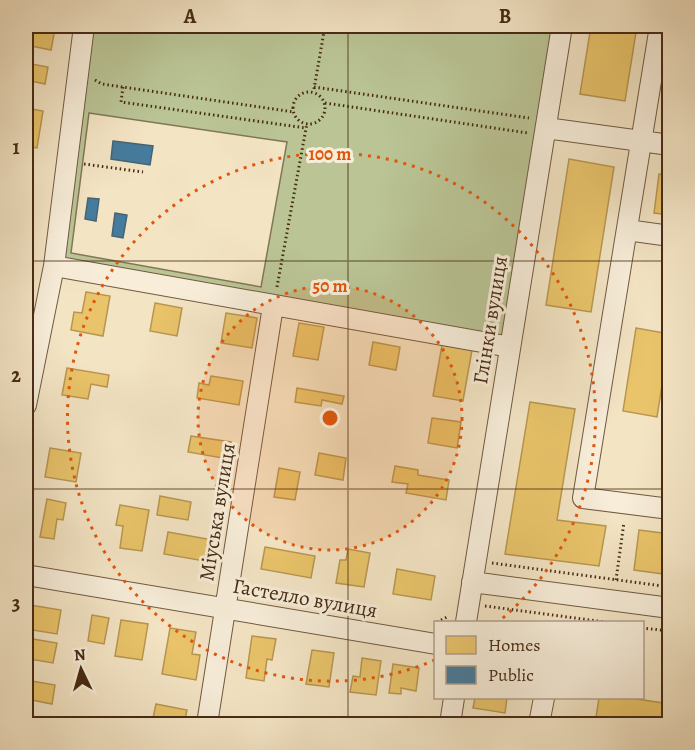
<svg xmlns="http://www.w3.org/2000/svg" width="695" height="750" font-family="Alegreya,serif">
<style>
.green{fill:#bac495;stroke:#807854;stroke-width:1.5;fill-rule:evenodd}
.homes{fill:#e9c46a;stroke:#b89650;stroke-width:1.5}
.public{fill:#457b9d;stroke:#466374;stroke-width:1.5}
.lines{fill:none;stroke-linecap:round;stroke-linejoin:round}
.minor-casing{stroke:#725940;stroke-width:22}
.path{stroke:#472b14;stroke-width:3;stroke-dasharray:1.5 3;stroke-linecap:butt}
.minor{stroke:#f7edd9;stroke-width:20}
.grid{fill:none;stroke:#472b14;stroke-width:1.5;stroke-opacity:0.55}
.ring{fill:none;stroke:#e0570c;stroke-width:3;stroke-dasharray:3 6}
.labels{text-anchor:middle;dominant-baseline:central;stroke-width:6;stroke-linejoin:round;paint-order:stroke}
.street-label{font-size:21px;fill:#472b14;stroke:#f7edd9}
.centre{fill:#e0570c;stroke:#f7edd9;stroke-width:3}
.ring-label{font-size:18px;text-anchor:middle;font-weight:bold;fill:#e0570c;stroke:#f7edd9;stroke-width:6;stroke-linejoin:round;paint-order:stroke}
.neatline{fill:none;stroke:#472b14;stroke-width:2}
.grid-label{font-size:20px;text-anchor:middle;font-weight:bold;fill:#472b14}
</style>
<rect width="100%" height="100%" fill="#f3e4c4"/>
<filter id="stains"><feTurbulence type="fractalNoise" baseFrequency=".00333" numOctaves="4"/><feColorMatrix values="0 0 0 0 .2 0 0 0 0 .09 0 0 0 0 .02 0 0 0 .5 -.17"/></filter>
<radialGradient id="worn" r=".72"><stop offset=".6" stop-color="#630" stop-opacity="0"/><stop offset="1" stop-color="#630" stop-opacity=".3"/></radialGradient>
<!-- green -->
<path class="green" d="M89 26H557L507 341 60 263ZM89 113 287 142 261 287 71 253Z"/>
<!-- homes -->
<path class="homes" d="M28 26 55 29 51 50 26 45Z
M591 26H637L625 101 580 94Z
M26 63 48 67 45 84 26 80Z
M26 108 43 111 37 148 26 146Z
M26 157 32 158 28 185H26Z
M569 159 614 167 591 312 546 305Z
M659 174 670 175V215L654 213Z
M86 292 110 296 103 336 71 330 74 312 82 313Z
M155 303 182 308 177 336 150 331Z
M226 313 257 318 252 348 221 343Z
M299 323 324 327 318 360 293 356Z
M636 328 670 334 657 417 623 411Z
M373 342 400 347 396 370 369 365Z
M442 345 472 350 463 401 433 396Z
M67 368 109 375 107 387 91 384 88 399 62 395Z
M211 376 243 381 239 405 197 398 199 383 209 385Z
M297 388 344 396 342 404 322 400 321 406 295 402Z
M530 402 575 409 557 520 606 526 599 566 505 554Z
M432 418 461 422 457 448 428 443Z
M191 436 231 442 228 459 188 452Z
M50 448 81 453 76 482 45 477Z
M319 453 346 458 343 480 315 475Z
M395 466 418 470V475L449 480 446 500 406 493 408 484 392 482Z
M279 468 300 472 295 500 274 497Z
M160 496 191 502 188 520 157 515Z
M47 499 66 503 63 520 57 519 54 539 40 537Z
M120 505 149 510 142 551 120 548 123 526 116 525Z
M639 530 670 534V575L634 570Z
M168 532 213 540 210 562 164 554Z
M265 547 315 556 311 578 261 569Z
M348 549 370 553 364 587 336 583 340 560H346Z
M397 569 435 576 431 600 393 594Z
M30 605 61 610 57 634 26 629Z
M92 615 109 618 104 644 88 641Z
M121 620 148 624 142 660 115 656Z
M170 628 196 632 192 654 200 655 196 680 162 674Z
M252 636 276 639 272 660 267 659 264 681 246 678Z
M33 639 57 643 53 663 29 659Z
M312 650 334 653 329 687 306 684Z
M362 658 381 661 376 695 350 692 353 676 360 677Z
M393 664 419 668 416 691 401 688V694L389 693Z
M26 680 55 685 52 704 26 699Z
M475 698H507L505 713 473 708Z
M599 698H630L670 704V724H595Z
M156 704 187 710 184 724H160L161 719 153 718Z"/>
<!-- public -->
<path class="public" d="M113 141 153 146 150 165 111 159Z
M88 198 99 199 96 221 85 219Z
M115 213 127 215 123 238 112 236Z"/>
<g class="lines">
<defs>
<path id="minor" d="M660 26 583 498 670 509
M546 128 670 145
M627 230 670 236
M54 266 510 347
M26 405 54 266 84 26
M26 575 436 644
M472 582 670 608
M466 622 562 26
M207 724 273 306
M450 724 454 698
M539 724 544 698"/>
</defs>
<!-- minor casing -->
<use href="#minor" class="minor-casing"/>
<!-- path -->
<path class="path" d="M95 80 102 84 294 112
M123 87 121 102 306 128
M314 87 529 118
M314 89 325 26
M293 108a16 16 0 1 1 32 0a16 16 0 1 1-32 0Z
M325 103 528 133
M84 164 143 172
M277 287 307 123
M492 563 670 587
M616 580 624 522
M485 606 605 622
M437 622 449 616
M642 628 670 631"/>
<!-- minor -->
<use href="#minor" class="minor"/>
</g>
<!-- grid -->
<path class="grid" d="M348 26V724M26 261H670M26 489H670"/>
<!-- distance rings -->
<circle cx="330" cy="418" r="132" fill="#e0570c" fill-opacity=".12"/>
<g class="ring">
<circle cx="330" cy="418" r="132"/>
<path d="M435 660A264 264 0 1 1 498 622"/>
</g>
<g class="labels">
<!-- street labels -->
<g class="street-label">
<text transform="translate(490 320) rotate(-81)">Глінки вулиця</text>
<text transform="translate(217 512) rotate(-81)">Міуська вулиця</text>
<text transform="translate(305 598) rotate(10)">Гастелло вулиця</text>
</g>
</g>
<circle cx="330" cy="418" r="9" class="centre"/>
<g class="ring-label">
<text x="330" y="160">100 m</text>
<text x="330" y="292">50 m</text>
</g>
<!-- margin -->
<rect width="695" height="750" fill="none" stroke="#f3e4c4" stroke-width="66"/>
<!-- legend -->
<rect x="434" y="621" width="210" height="78" fill="#f7edd9" stroke="#b19f8a" stroke-width="1.5"/>
<rect x="446" y="636" width="30" height="18" fill="#e9c46a" stroke="#b19f8a" stroke-width="1.5"/>
<text x="488" y="651" font-size="18" fill="#472b14">Homes</text>
<rect x="446" y="666" width="30" height="18" fill="#457b9d" stroke="#b19f8a" stroke-width="1.5"/>
<text x="488" y="681" font-size="18" fill="#472b14">Public</text>
<!-- north arrow -->
<g transform="translate(81 669) rotate(355)" stroke="#f7edd9" stroke-width="4.5" paint-order="stroke">
<path d="M0-4.5L10 22L0 15L-10 22Z" fill="#472b14"/>
<text y="-9" font-size="16" font-weight="bold" text-anchor="middle" fill="#472b14">N</text>
</g>
<rect x="33" y="33" width="629" height="684" class="neatline"/>
<g class="grid-label">
<text x="190" y="23">A</text>
<text x="505" y="23">B</text>
<text x="16" y="154">1</text>
<text x="16" y="382">2</text>
<text x="16" y="610">3</text>
</g>
<rect width="100%" height="100%" filter="url(#stains)"/>
<rect width="100%" height="100%" fill="url(#worn)"/>
</svg>
